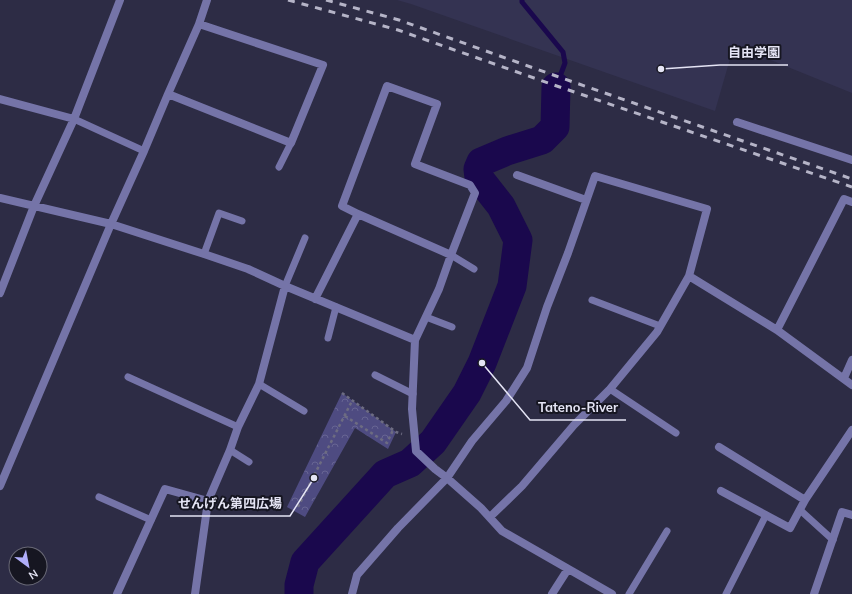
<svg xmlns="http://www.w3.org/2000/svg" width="852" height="594" font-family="Mulish,'Noto Sans JP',sans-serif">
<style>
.built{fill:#343352}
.forest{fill:url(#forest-crowns)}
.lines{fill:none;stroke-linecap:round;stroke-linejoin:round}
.stream{stroke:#1a084d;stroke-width:5}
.river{stroke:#1a084d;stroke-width:29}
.path{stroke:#6d6c82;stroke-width:2.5;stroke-dasharray:3 3;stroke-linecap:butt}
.lane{stroke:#7574a8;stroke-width:7}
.street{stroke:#7574a8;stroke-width:8}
.rail{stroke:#b5b4c7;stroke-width:3;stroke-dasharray:7 7;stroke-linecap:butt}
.leader{fill:none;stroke:#e4e4f4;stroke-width:1.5}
.callout-dot{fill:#e4e4f4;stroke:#161621;stroke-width:1.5}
.callout-label{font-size:13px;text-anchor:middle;font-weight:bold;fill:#e4e4f4;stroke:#161621;stroke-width:4;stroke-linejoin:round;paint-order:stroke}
</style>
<defs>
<pattern id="forest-crowns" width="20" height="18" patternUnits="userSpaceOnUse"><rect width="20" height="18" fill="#4e4b81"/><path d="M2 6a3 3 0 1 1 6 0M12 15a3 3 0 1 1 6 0" fill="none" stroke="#676593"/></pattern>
</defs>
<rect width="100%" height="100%" fill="#2d2c45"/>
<!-- built -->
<path class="built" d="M397 0H852V93L734 45 715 111 411 4Z"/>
<!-- forest -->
<path class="forest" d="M342 393 396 432 388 449 355 428 305 517 287 507Z"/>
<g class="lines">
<!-- stream -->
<path class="stream" d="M522 0V2L563 52 565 63 556 87"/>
<!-- river -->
<path class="river" d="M299 594V585L305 562 385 474 410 463 433 442 467 393 482 363 512 286 518 240 501 206 479 178 478 169 481 162 507 151 542 140 555 127 556 87"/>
<!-- path -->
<path class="path" d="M342 393 396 432 402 434
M345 416 387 443 393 430
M298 507 352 401"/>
<!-- lane -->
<path class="lane" d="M74 119 144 151
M279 167 291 143
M204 254 219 213 242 221
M451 255 474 269
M285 286 305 238
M592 300 660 326
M426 317 452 327
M328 338 336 307
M375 375 413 394
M128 377 238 427
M259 384 304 411
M610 389 676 433
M230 450 249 462
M99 497 151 520
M800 510 833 540
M629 594 667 531
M726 594 766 515"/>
<!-- street -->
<path class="street" d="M168 94 199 24 207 0
M0 99 74 119
M737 122 852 160
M517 175 586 200
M0 198 111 224 204 254 248 269 285 286 415 340 412 409 416 451 435 469 447 478 481 508 502 531 612 594
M689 276 777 330 852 385
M0 293 34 206 74 119 120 0
M315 299 358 214
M777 330 844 199 852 202
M415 340 439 289 451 255 475 193 470 185 415 164 437 104 387 86 342 206 358 214 451 255
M844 378 852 360
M719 447 805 500 852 430
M0 486 111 224 144 151 168 94 291 143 323 65 199 24
M721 491 790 528 805 500
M117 594 165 489 208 501
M195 594 208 501 230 450 238 427 259 384 285 286
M352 594 357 575 398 528 447 478 472 441 506 401 527 368 547 307 568 253 595 176 707 209 689 276 657 332 610 389 574 425 522 486 490 517
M552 594 568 569
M814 594 842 512 852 515"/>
<!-- rail -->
<path class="rail" d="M288 0 398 30 551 84 852 187
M326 0 399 20 556 76 852 179"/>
</g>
<!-- callouts -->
<path class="leader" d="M661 69L720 65H788M482 363L530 420H626M314 478L290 516H170"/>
<g class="callout-dot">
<circle cx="661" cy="69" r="4"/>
<circle cx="482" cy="363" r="4"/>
<circle cx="314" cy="478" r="4"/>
</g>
<g class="callout-label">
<text x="754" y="57">自由学園</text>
<text x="578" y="412">Tateno-River</text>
<text x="230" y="508">せんげん第四広場</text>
</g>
<!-- north arrow -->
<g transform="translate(28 566) rotate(148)"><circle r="19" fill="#161621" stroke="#686875"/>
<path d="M0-3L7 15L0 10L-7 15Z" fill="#b0aefa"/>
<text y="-6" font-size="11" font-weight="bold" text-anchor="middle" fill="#e4e4f4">N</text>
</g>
</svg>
